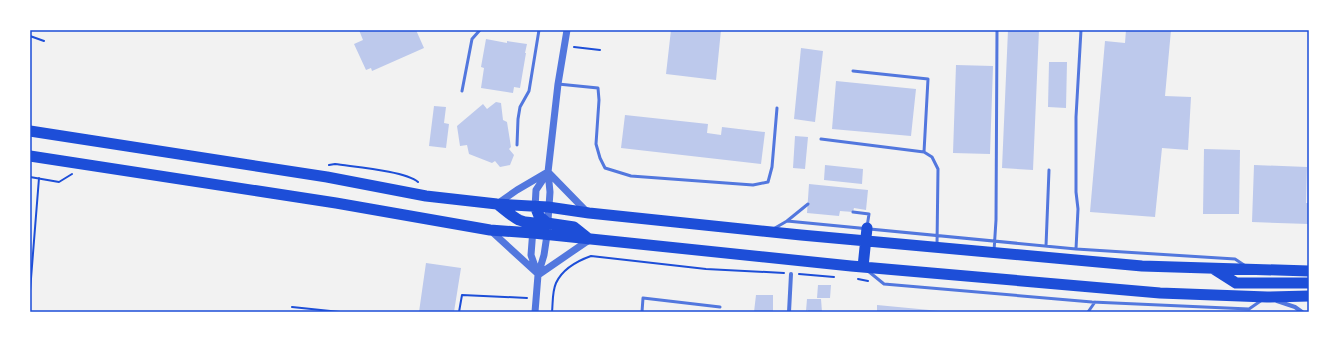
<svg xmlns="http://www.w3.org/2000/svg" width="1339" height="342" font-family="'IBM Plex Sans',sans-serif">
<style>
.building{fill:#bdc9ec}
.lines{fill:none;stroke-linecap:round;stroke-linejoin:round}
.path{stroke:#1d4ed8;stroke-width:2}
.service{stroke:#5277de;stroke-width:3}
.minor{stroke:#5277de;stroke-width:4}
.tertiary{stroke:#5277de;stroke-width:7}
.trunk{stroke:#1d4ed8;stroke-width:11}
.neatline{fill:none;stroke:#1d4ed8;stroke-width:1.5}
</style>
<rect width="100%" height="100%" fill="#f2f2f2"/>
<!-- building -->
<path class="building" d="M359 30H416L424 48 372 71 371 68 366 70 354 44 363 40Z
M671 30H721L716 80 666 74Z
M1008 30H1039L1033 170 1002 168Z
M1126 30H1171L1165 96 1191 97 1188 150 1162 148 1155 217 1090 212 1105 41 1125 43Z
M486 39 507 43V41L527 44 525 53H526L520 88 514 87 513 93 481 88 484 68 481 67Z
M801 48 823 51 815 122 794 119Z
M1049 62H1067L1066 108 1048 107Z
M956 65 993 66 990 154 953 153Z
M836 81 916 89 911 136 832 129Z
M496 102 501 103 503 120 507 122 511 147 509 149 514 155 510 165 500 167 495 161 492 163 469 154 467 145 460 146 457 126 483 104 487 109Z
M434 106 446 107 444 123 449 124 446 148 429 146Z
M625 115 708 124 707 133 721 135 722 127 765 132 761 164 621 148Z
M795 136 808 137 805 169 793 168Z
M1204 149 1240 150 1239 214H1203Z
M825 165 863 169 862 184 824 180Z
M1254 165 1307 167 1306 203H1309V224L1252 222Z
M809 184 868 190 866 210 854 208 853 212 840 211 839 216 807 213Z
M426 263 461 268 454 312H419Z
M818 285H831L830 298H817Z
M756 295H773V312H754Z
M807 299H821L822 312H808V310L806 311Z
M877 305 940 311V312H877Z"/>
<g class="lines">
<!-- path -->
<path class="path" d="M30 36 44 41
M574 47 600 50
M329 165 335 164C354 167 405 171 418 182
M30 177 59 182 72 174
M799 274 834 277
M858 279 868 281
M30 291 39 178
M292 307 340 312
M459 312 462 295 527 298
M552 312C553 303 552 292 556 283 562 270 577 261 591 256L706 269 784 273"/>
<!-- service -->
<path class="service" d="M853 71 928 79 924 152
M558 84 598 88 599 100 596 144 600 158 605 168 631 176 753 185 768 182 772 167 777 108
M462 91 472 39 480 30
M821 139 924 152 932 157 938 169 937 245
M517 145 518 119 520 107 529 91 539 30
M853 212 869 214 867 227
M787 221 808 204
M775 228 787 221 1076 249 1235 259 1244 265
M1046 246 1049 170
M1076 249 1078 209 1076 192V117L1081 30
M994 251 996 220 997 30
M868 271 884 284 1092 302 1249 309 1262 300
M642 312 643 298 720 307
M1088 312 1095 302"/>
<!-- minor -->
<path class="minor" d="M1277 301 1295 307 1302 312
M789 312 791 274"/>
<!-- tertiary -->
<path class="tertiary" d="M548 172 587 212
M497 204 517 190 546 173
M535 208 536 190 548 172
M533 229 531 255 538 275
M490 230 537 273
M538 275 589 240
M535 312 538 275 544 255 547 235 550 192 548 172 558 84 567 30"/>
<!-- trunk -->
<path class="trunk" d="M30 131 327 177 426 196 497 204 548 207 589 213 801 235 1142 266 1309 271
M30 156 336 203 490 230 533 233 851 266 1160 293 1267 297 1309 296
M497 204C504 209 511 216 519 220 533 226 534 217 546 234
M535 206 539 216 547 223 574 227 589 239
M863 267 867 228
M1214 269 1236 283H1309"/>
</g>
<!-- border -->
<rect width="1339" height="342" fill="none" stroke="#ffffff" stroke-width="62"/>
<rect x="31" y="31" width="1277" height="280" class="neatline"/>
</svg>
